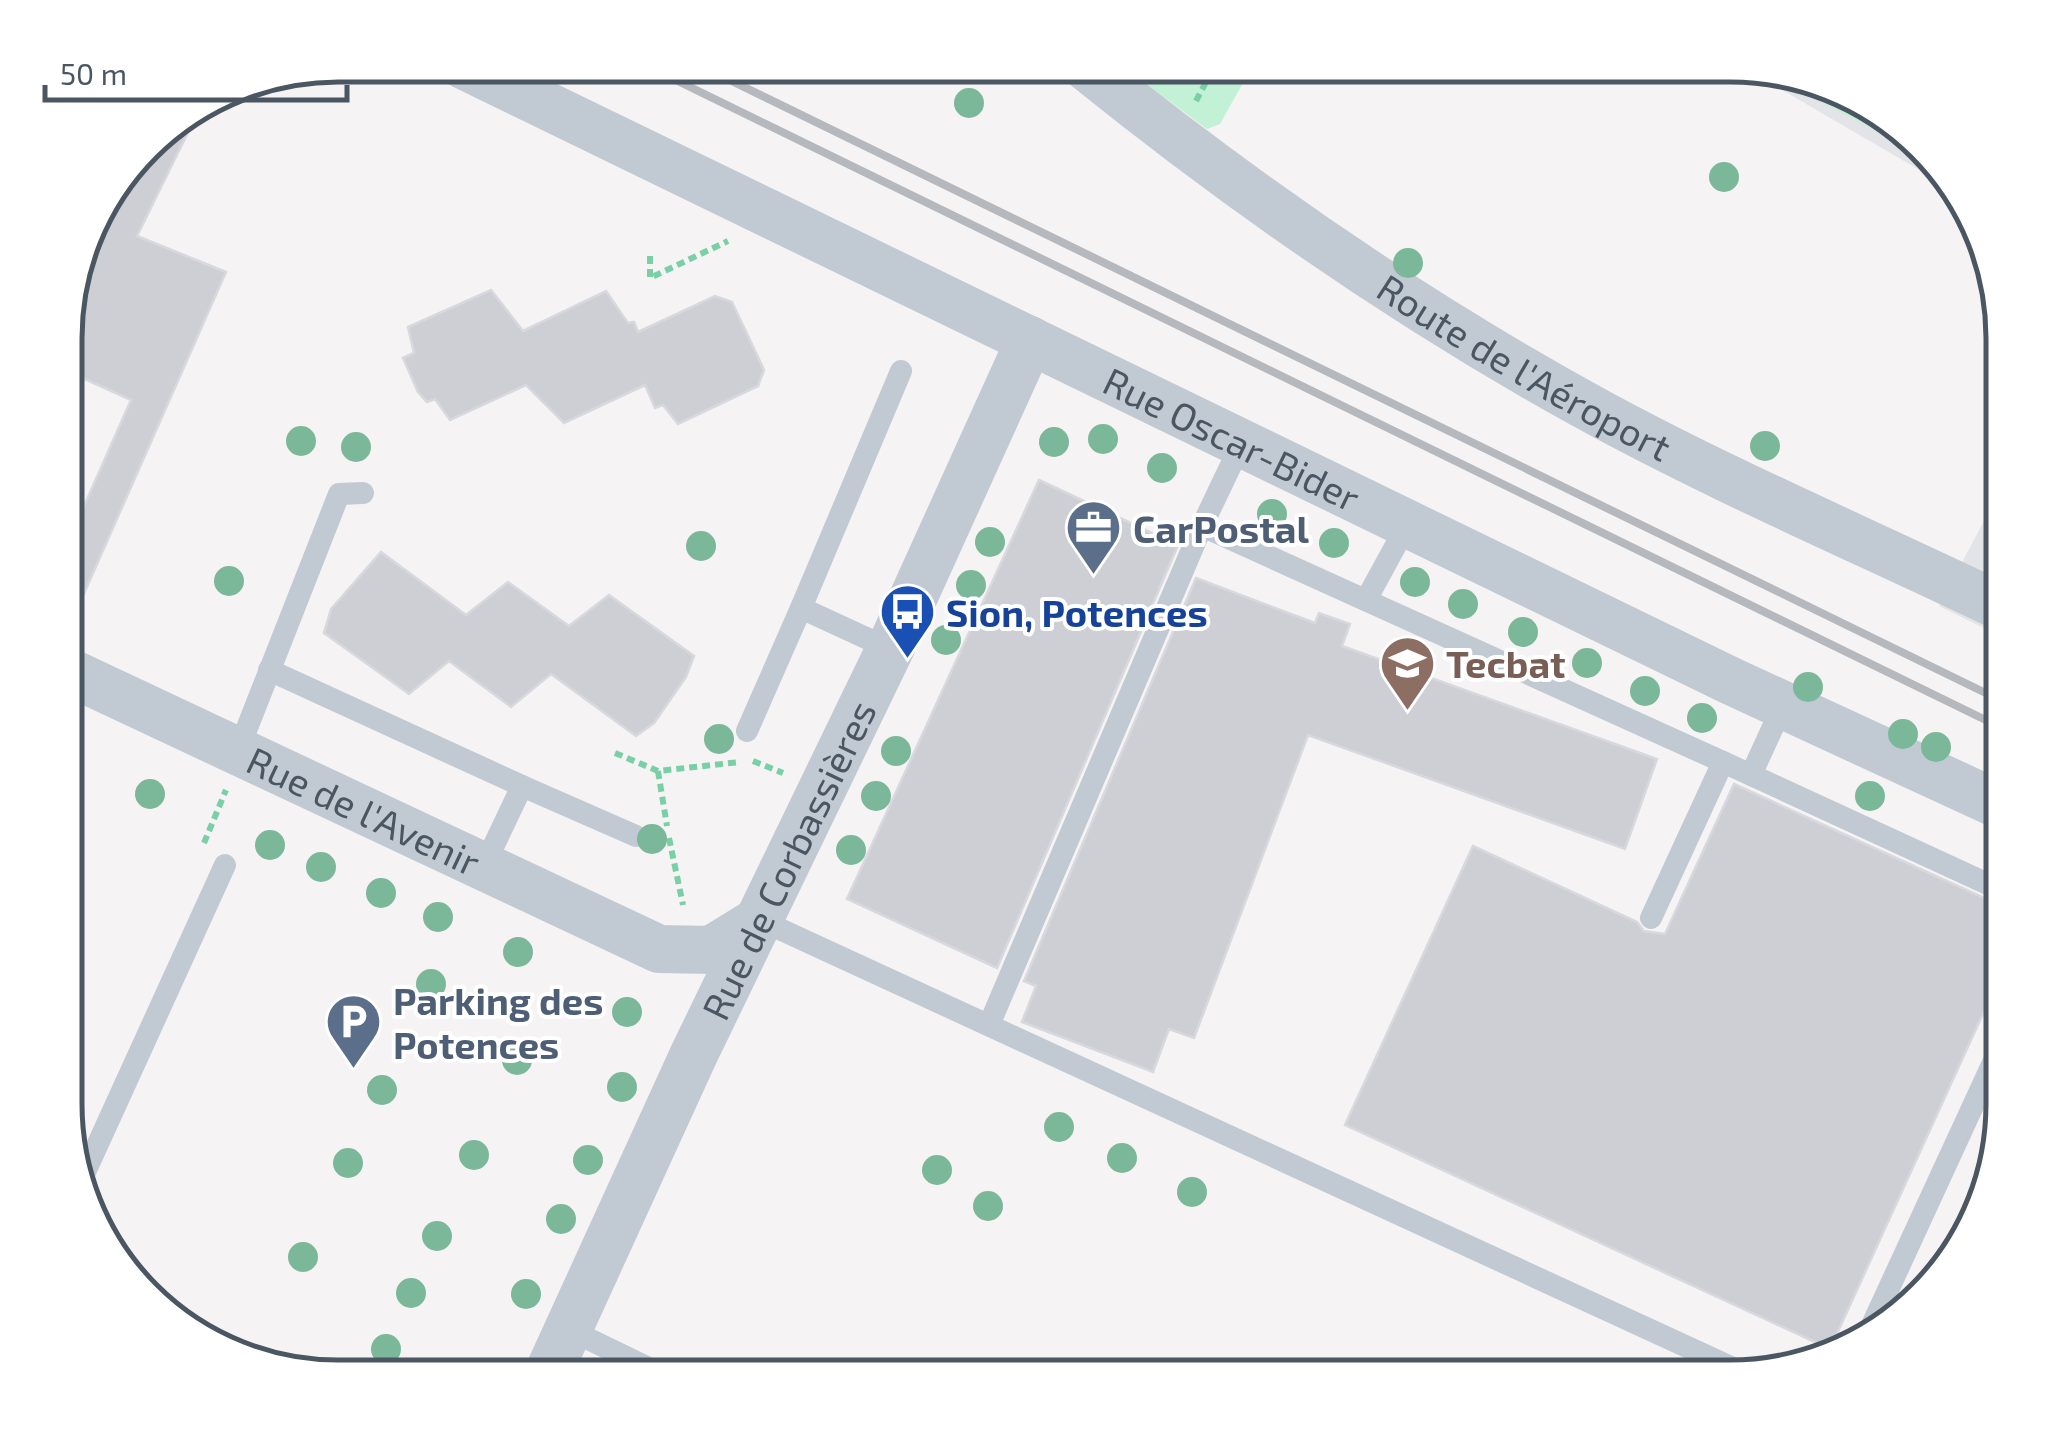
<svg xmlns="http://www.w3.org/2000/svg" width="2068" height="1443" font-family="'Exo 2',sans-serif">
<rect width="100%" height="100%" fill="#f5f3f3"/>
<!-- airport -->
<g fill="#e2e4e7">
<path d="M1741 66 1896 121 1952 189Z"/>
<path d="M2002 487V637L1939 606Z"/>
</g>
<!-- green -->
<g fill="#c3f1d5">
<path d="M1121 65H1253L1220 124 1207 129Z"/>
<path d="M1771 75 1896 121 1926 157Z"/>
</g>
<!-- building -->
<g fill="#cdcfd5" stroke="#d7d9de" stroke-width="2.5">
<path d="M200 108 137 236 226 272 67 632V508L81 513 131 400 67 371V302L101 202 158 132Z"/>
<path d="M491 290 523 331 606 291 628 323 634 322 638 332 715 296 732 302 764 370 758 386 678 424 663 405 655 408 645 385 564 423 526 385 450 420 435 399 427 402 418 392 403 358 414 353 408 327Z"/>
<path d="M1039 480 1178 545 997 968 847 899Z"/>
<path d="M381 552 466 615 508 582 569 626 609 595 694 656 686 677 654 723 636 736 551 674 511 707 449 661 409 694 324 633 331 609Z"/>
<path d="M1196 578 1315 623 1319 613 1350 624 1342 646 1657 759 1625 849 1308 735 1194 1038 1169 1029 1153 1072 1022 1022 1036 986 1024 981Z"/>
<path d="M1734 784 2002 906V972L1830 1349 1345 1125 1473 846 1637 922 1644 931 1665 934Z"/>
</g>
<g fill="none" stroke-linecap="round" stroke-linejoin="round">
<!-- path -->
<g stroke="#7ad0a6" stroke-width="6" stroke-dasharray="8 5" stroke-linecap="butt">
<path d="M1196 101 1215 65"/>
<path d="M650 256V278L728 241"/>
<path d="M615 753 658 771 740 762"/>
<path d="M753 761 783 773"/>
<path d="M658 771 667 826"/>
<path d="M669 838 683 905"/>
<path d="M204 843 226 790"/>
</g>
<!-- service -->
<g stroke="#c1cad2" stroke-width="22">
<path d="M1202 526 1723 762"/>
<path d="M1366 600 1408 523"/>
<path d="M801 608 901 371"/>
<path d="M269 670 522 786"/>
<path d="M747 731 801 608 890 649"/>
<path d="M238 751 339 494 363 493"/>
<path d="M1751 775 1783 705"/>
<path d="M2002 862 1990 885 2002 891"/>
<path d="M484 866 522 786 636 836"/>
<path d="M1651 918 1723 762 1990 885"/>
<path d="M760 920 1746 1374"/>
<path d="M989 1025 1202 526 1242 442"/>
<path d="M81 1181 225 865"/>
<path d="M570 1330 669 1378"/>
<path d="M1866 1338 2002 1043"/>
</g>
<!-- minor -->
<g stroke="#c1cad2" stroke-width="48">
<path id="s1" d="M463 65 1731 681 2002 806"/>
<path id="s2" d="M1084 65C1245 195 1417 314 1599 413 1730 484 1869 543 2002 607"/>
<path id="s3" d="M67 671 659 949 711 950 760 920"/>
<path id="s4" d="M546 1378 694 1054 890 649 1030 340"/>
</g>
<!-- rail -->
<g stroke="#b5b8bd" stroke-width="8">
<path d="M645 65 2002 728"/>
<path d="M699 65 2002 701"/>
</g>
</g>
<!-- trees -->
<g fill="#7bb799">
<circle cx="969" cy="103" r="15"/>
<circle cx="1724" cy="177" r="15"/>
<circle cx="1408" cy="263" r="15"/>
<circle cx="1103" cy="439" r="15"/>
<circle cx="301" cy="441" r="15"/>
<circle cx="1054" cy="442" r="15"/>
<circle cx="1765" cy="446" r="15"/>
<circle cx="356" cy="447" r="15"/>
<circle cx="1162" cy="468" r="15"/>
<circle cx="1272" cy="514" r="15"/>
<circle cx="990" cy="542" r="15"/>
<circle cx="1334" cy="543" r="15"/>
<circle cx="701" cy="546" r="15"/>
<circle cx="229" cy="581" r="15"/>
<circle cx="1415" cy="582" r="15"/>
<circle cx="971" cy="585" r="15"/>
<circle cx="1463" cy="604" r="15"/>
<circle cx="1523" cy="632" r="15"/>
<circle cx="946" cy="640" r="15"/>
<circle cx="1587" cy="663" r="15"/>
<circle cx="1808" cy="687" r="15"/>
<circle cx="1645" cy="691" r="15"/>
<circle cx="1702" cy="718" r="15"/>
<circle cx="1903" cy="734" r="15"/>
<circle cx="719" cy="739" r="15"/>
<circle cx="1936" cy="747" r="15"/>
<circle cx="896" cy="751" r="15"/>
<circle cx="150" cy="794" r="15"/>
<circle cx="876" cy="796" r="15"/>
<circle cx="1870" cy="796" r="15"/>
<circle cx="652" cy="839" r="15"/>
<circle cx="270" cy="845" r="15"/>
<circle cx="851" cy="850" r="15"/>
<circle cx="321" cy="867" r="15"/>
<circle cx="381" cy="893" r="15"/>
<circle cx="438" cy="917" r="15"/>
<circle cx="518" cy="952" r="15"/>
<circle cx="431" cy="984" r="15"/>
<circle cx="627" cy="1012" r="15"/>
<circle cx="517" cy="1060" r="15"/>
<circle cx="622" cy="1087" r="15"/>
<circle cx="382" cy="1090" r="15"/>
<circle cx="1059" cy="1127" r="15"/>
<circle cx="474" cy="1155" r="15"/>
<circle cx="1122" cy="1158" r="15"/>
<circle cx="588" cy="1160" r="15"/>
<circle cx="348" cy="1163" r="15"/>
<circle cx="937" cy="1170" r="15"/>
<circle cx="1192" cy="1192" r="15"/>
<circle cx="988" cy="1206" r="15"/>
<circle cx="561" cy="1219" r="15"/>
<circle cx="437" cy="1236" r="15"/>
<circle cx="303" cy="1257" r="15"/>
<circle cx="411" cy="1293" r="15"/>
<circle cx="526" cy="1294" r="15"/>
<circle cx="386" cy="1349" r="15"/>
</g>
<!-- icons -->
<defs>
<symbol id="office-pin" viewBox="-11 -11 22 30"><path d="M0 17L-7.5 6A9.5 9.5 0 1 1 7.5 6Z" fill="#5c6f8a" stroke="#fff"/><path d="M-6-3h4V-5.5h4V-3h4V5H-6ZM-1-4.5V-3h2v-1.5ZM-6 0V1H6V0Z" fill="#fff"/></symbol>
<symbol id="bus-pin" viewBox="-11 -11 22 30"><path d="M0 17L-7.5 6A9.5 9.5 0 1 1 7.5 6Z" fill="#1a4fb4" stroke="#fff"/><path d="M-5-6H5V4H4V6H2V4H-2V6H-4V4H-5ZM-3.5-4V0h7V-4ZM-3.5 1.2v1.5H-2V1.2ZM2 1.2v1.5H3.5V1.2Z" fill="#fff"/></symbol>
<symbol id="school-pin" viewBox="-11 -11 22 30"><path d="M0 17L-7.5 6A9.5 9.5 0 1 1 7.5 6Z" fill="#8d6e63" stroke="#fff"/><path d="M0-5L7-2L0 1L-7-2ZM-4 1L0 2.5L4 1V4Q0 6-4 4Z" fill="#fff"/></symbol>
<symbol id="parking-pin" viewBox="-11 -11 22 30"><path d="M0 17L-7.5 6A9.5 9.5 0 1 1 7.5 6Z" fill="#5c6f8a" stroke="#fff"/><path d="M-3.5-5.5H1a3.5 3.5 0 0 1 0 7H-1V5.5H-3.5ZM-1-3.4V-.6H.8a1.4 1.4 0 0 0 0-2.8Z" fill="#fff"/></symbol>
</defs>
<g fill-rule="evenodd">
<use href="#office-pin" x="1062" y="496" width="63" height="86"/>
<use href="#bus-pin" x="876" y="580" width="63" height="86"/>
<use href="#school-pin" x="1376" y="632" width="63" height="86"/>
<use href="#parking-pin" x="322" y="990" width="63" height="86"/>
</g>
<g text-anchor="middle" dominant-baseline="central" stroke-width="8" stroke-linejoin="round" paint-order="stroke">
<!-- street labels -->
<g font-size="38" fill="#4a5661" stroke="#fff">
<text stroke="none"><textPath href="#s2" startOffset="535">Route de l'Aéroport</textPath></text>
<text stroke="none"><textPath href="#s1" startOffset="855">Rue Oscar-Bider</textPath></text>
<text stroke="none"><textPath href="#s3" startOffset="328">Rue de l'Avenir</textPath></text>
<text stroke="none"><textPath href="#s4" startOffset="572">Rue de Corbassières</textPath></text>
</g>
<!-- service labels -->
<g font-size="38" font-weight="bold" fill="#4e5e75" stroke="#fff" text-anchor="start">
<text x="1133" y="528">CarPostal</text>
<text x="393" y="1000">Parking des<tspan x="393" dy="44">Potences</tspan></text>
</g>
<!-- transit labels -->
<g font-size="38" font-weight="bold" fill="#164399" stroke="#fff" text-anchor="start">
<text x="946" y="612">Sion, Potences</text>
</g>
<!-- education labels -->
<g font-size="38" font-weight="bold" fill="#785e54" stroke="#fff" text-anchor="start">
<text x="1446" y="663">Tecbat</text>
</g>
</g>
<!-- crop -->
<path d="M0 0H2068V1443H0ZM338 82H1730A256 256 0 0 1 1986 338V1104A256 256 0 0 1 1730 1360H338A256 256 0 0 1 82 1104V338A256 256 0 0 1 338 82Z" fill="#fff" fill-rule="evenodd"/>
<path fill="none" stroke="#4a5661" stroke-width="5" d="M338 82H1730A256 256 0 0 1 1986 338V1104A256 256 0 0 1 1730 1360H338A256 256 0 0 1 82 1104V338A256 256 0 0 1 338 82Z"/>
<!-- scale -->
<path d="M45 85v15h302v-15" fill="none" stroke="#4a5661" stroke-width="5"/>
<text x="60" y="85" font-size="30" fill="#4a5661" stroke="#ffffff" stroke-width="8" paint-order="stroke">50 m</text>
</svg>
